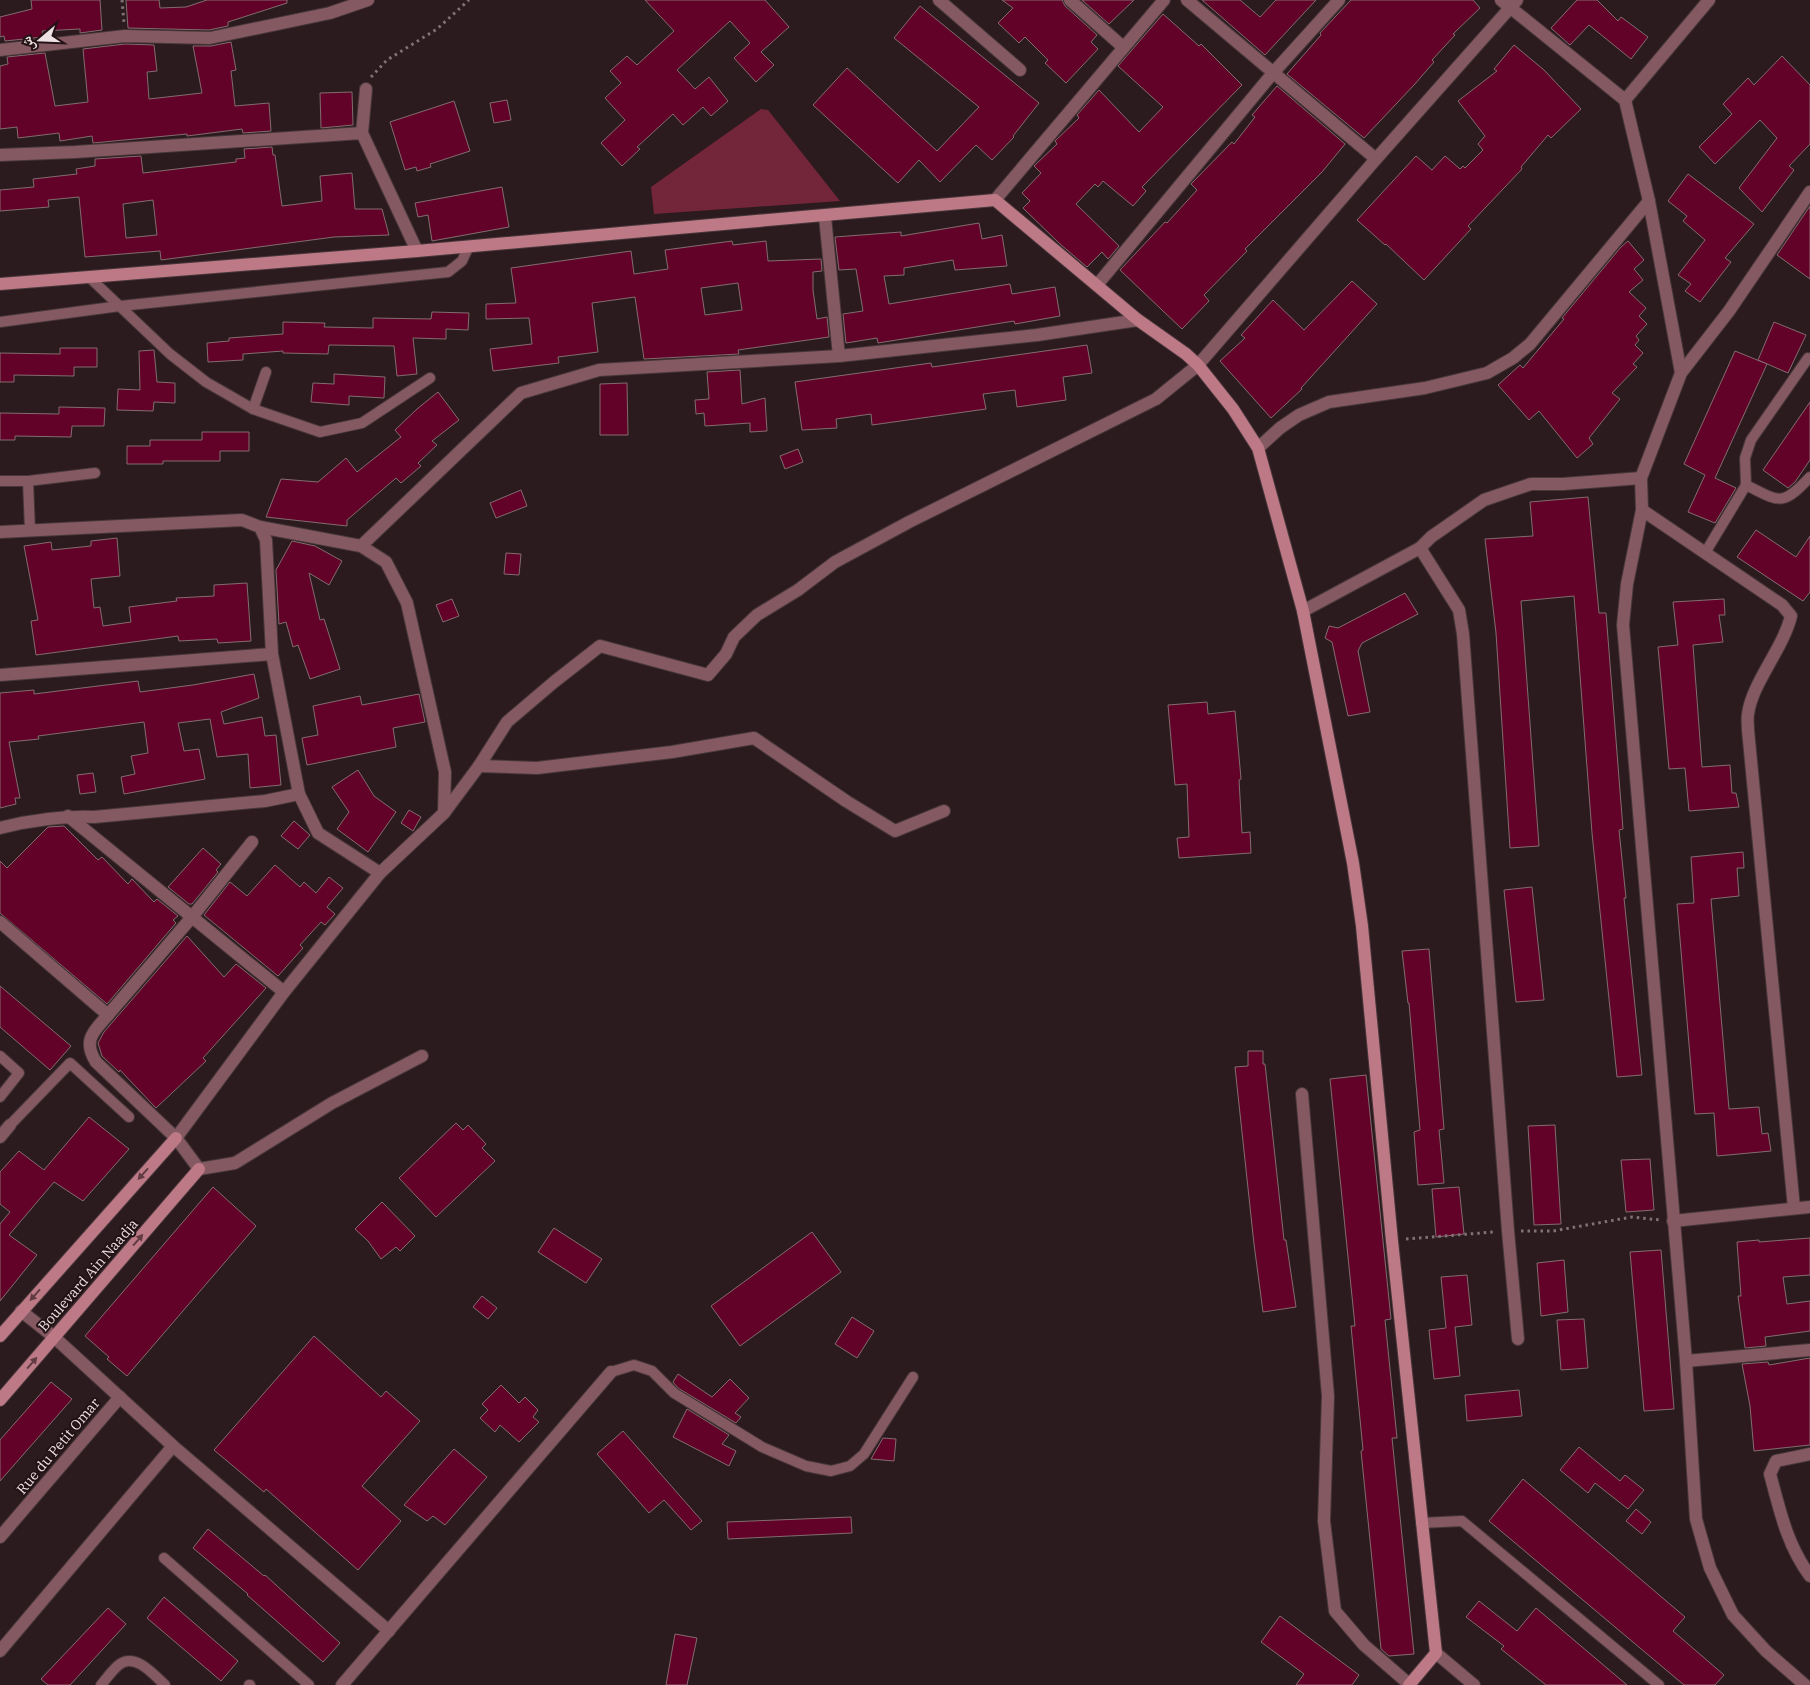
<svg xmlns="http://www.w3.org/2000/svg" width="1810" height="1685" font-family="'IBM Plex Serif','Noto Naskh Arabic',serif">
<rect width="100%" height="100%" fill="#2c1b1e"/>
<!-- green -->
<path fill="#73263a" d="M761 109 768 110 840 201 654 214 651 187Z"/>
<!-- building -->
<g fill="#630228" stroke="#826c6f" fill-rule="evenodd">
<path d="M31 0H100L102 30 80 33V29L42 31 43 37 5 41 4 36 0 37V17L32 9Z"/>
<path d="M126 0H159L160 8 186 7 207 0H287V3L228 22V26L209 30 128 28Z"/>
<path d="M645 0H765L789 27 761 52 774 65 756 82 734 58 750 43 730 21 677 70 695 89 709 77 728 101 711 116 703 107 683 125 673 114 637 147 640 149 622 166 601 143 625 120 605 98 621 83 610 71 627 56 637 65 674 31Z"/>
<path d="M1002 0H1062L1065 6 1097 35 1091 42 1098 49 1066 83 1045 63 1048 60 1025 37 1019 43 998 23 1013 8Z"/>
<path d="M1082 0H1134L1109 24Z"/>
<path d="M1202 0H1240L1260 17 1276 0H1316L1265 55Z"/>
<path d="M1351 0H1473L1480 8 1453 34 1455 35 1432 60 1434 62 1414 85 1364 138 1287 74 1321 35 1320 33Z"/>
<path d="M1577 0H1597L1618 21 1621 17 1648 37 1631 59 1589 25 1570 45 1551 28Z"/>
<path d="M920 6 1039 103 1013 136 1014 137 992 160 976 145 940 182 919 160 898 183 813 105 847 68 937 151 979 107 894 38Z"/>
<path d="M1163 14 1199 46 1201 44 1242 85 1142 187 1146 191 1133 206 1103 181 1098 187 1095 184 1076 204 1119 246 1108 259 1102 252 1087 267 1060 244 1023 208 1030 201 1022 193 1041 173 1034 166 1057 144 1055 141 1079 118 1077 115 1099 90 1139 132 1163 107 1118 66Z"/>
<path d="M231 42 236 70 231 71 235 106 269 103 271 131 243 133 242 129 187 136V134L93 143 92 136 60 141 59 133 18 138 17 127 0 129V66L8 64 7 57 45 53 55 106 88 102 83 49 125 44 154 45 157 71 147 72 149 99 202 93 193 46H211Z"/>
<path d="M1514 45 1544 70 1581 109 1551 138 1548 135 1521 167 1522 169 1468 226 1471 229 1424 280 1386 244 1385 245 1357 220 1416 156 1432 170 1445 156 1460 169 1463 166 1465 168 1483 150 1478 144 1485 136 1458 101 1497 71 1494 69Z"/>
<path d="M1782 56 1810 85V144L1789 166 1794 170 1762 212 1739 188 1777 138 1760 120 1715 164 1699 147 1732 114 1723 104 1748 78 1754 85Z"/>
<path d="M1277 86 1345 144 1322 172 1245 249 1247 251 1204 295 1209 301 1182 329 1120 270 1165 222 1167 223 1197 190 1191 184 1232 142 1234 144 1255 117 1252 115Z"/>
<path d="M352 92 353 125 321 128 320 93Z"/>
<path d="M507 100 511 120 494 123 490 103Z"/>
<path d="M454 101 470 151 430 164 431 167 417 171 416 167 405 170 390 122Z"/>
<path d="M272 147 273 155H275L282 206 322 201 320 176 352 173 355 209H382L389 235 334 237 161 260 160 251 85 257 79 197 48 200 49 207 0 211V190L34 187 33 179 77 174 76 169 95 166V159L141 156 143 173 236 162V159L245 158 244 149ZM153 200 157 235 126 238 123 204Z"/>
<path d="M1688 174 1754 224 1725 258 1731 262 1700 302 1685 291 1691 284 1678 275 1705 240 1683 221 1687 216 1668 201Z"/>
<path d="M502 187 509 227 432 241 428 215 418 217 415 203Z"/>
<path d="M1810 206V279L1777 255Z"/>
<path d="M979 223 982 239 1002 235 1007 266 955 270 953 260 904 268V275L884 276 889 304 1010 284 1012 294 1055 287 1060 316 1015 324 1014 321 878 343 877 338 846 343 843 314 863 311 856 269 839 270 835 237 901 232V236Z"/>
<path d="M732 241 733 245 766 241 768 261 821 259 822 271 813 272V290L817 319 827 317 829 337 738 350 739 354 644 359 635 297 592 303 598 352 558 357 559 363 493 371 490 349 532 344 529 318 486 319V304L516 303 511 268 631 251 634 274 668 269 665 250ZM738 283 742 310 705 315 701 288Z"/>
<path d="M1628 241 1644 260 1634 269 1643 280 1629 292 1646 308 1639 316 1647 324 1636 336 1639 340 1635 345 1643 353 1633 364 1637 367 1612 393 1620 399 1589 438 1593 444 1577 458 1539 411 1529 420 1498 385 1520 365 1523 368 1564 319 1562 318 1621 247Z"/>
<path d="M1352 281 1377 304 1301 388 1302 389 1271 418 1220 361 1245 338 1241 335 1273 300 1304 330Z"/>
<path d="M432 312 469 313 468 330 446 329V339L413 338 417 374 397 376 394 346 329 345 328 354 283 353V351L243 354V360L208 362 207 343 229 341V338L283 334V322L325 323 324 327 373 328V318L431 319Z"/>
<path d="M1774 322 1806 335 1788 373 1758 360Z"/>
<path d="M1087 345 1092 373 1063 377 1066 400 1017 407 1015 390 983 394 986 409 872 425 871 414 836 419 837 428 802 430 795 382 931 363 932 367Z"/>
<path d="M60 348H97V367H74V376L14 375V382H0V353L60 354Z"/>
<path d="M154 350 157 382 175 383V403L154 402 153 411 117 410 118 389 140 390 139 351Z"/>
<path d="M1735 351 1767 364 1715 478 1736 488 1715 523 1688 512 1705 475 1684 464Z"/>
<path d="M740 370 742 404 765 398 767 431 750 432V423L705 426 704 413 696 414 695 400 709 399 707 372Z"/>
<path d="M334 374 385 377 384 398 349 396V405L311 402 313 383 334 384Z"/>
<path d="M627 383 628 435H600V384Z"/>
<path d="M438 392 459 420 432 441 437 445 418 463 421 466 401 483 396 478 347 520V526L266 517 281 479 318 482 346 458 357 472 401 437 395 430 417 409Z"/>
<path d="M1810 402V460L1795 482 1788 488 1763 470Z"/>
<path d="M59 407 105 408 104 426H72L71 437 15 436V440H0V413L59 414Z"/>
<path d="M202 432H249V451H220V461H163V464H127V446H150V440H202Z"/>
<path d="M798 449 803 462 785 469 780 456Z"/>
<path d="M521 490 527 506 496 518 490 503Z"/>
<path d="M1588 497 1599 613H1606L1623 829 1619 830 1626 898H1624L1642 1075 1617 1077 1592 833 1574 596 1521 601 1539 846 1510 848 1496 633 1485 539 1533 536 1530 502Z"/>
<path d="M1756 530 1796 557 1810 536V592L1803 601 1737 557Z"/>
<path d="M117 538 120 576 91 579 94 608 100 607 103 626 131 622 129 607 177 601 176 598 214 596V585L247 583 251 641 218 643 217 639 179 641 178 636 36 655 31 621 38 620 24 546 51 542 52 550 91 546V541Z"/>
<path d="M292 541 315 546 342 561 329 585 309 573 320 620 324 619 340 669 310 679 298 645 293 647 286 622 279 624 276 570Z"/>
<path d="M506 553 521 554 519 575 504 574Z"/>
<path d="M1405 593 1418 614 1362 643 1358 651 1370 712 1348 716 1332 642 1325 638 1329 626 1338 628Z"/>
<path d="M452 599 459 616 443 622 436 605Z"/>
<path d="M1724 599 1725 615H1719L1723 642 1693 645 1702 767 1730 765 1732 793H1736L1739 807 1689 811 1685 768 1669 769 1658 647 1678 645 1673 602Z"/>
<path d="M254 674 259 698 221 712 224 724 262 717 265 736 276 735 281 785 250 788 248 754 217 757 210 719 178 723 184 751 199 749 205 779 124 794 121 777 135 774 131 756 148 753 144 722 38 736 39 739 9 742 20 798H15L16 804 0 808V693L34 690V694L138 681 140 692 193 685Z"/>
<path d="M419 694 425 722 393 728 396 747 307 765 302 738 318 735 313 706 360 696 362 705Z"/>
<path d="M1207 702 1208 714 1235 711 1241 779 1239 780 1242 833 1250 832 1251 853 1179 858 1177 838 1189 837 1187 784 1175 785 1168 705Z"/>
<path d="M358 770 374 796 396 812 368 852 337 829 349 812 332 787Z"/>
<path d="M93 773 96 792 80 794 77 775Z"/>
<path d="M409 810 421 817 413 831 401 823Z"/>
<path d="M294 821 310 835 298 849 281 836Z"/>
<path d="M64 826 98 860 102 857 128 884 132 879 154 902 157 899 178 916 173 920 176 923 107 1004 0 913V861L7 868 48 827Z"/>
<path d="M203 848 221 864 216 870 218 872 192 904H189L168 887Z"/>
<path d="M1743 852 1744 868H1737L1739 896 1711 899 1729 1109 1759 1107 1762 1134 1768 1133 1771 1151 1717 1156 1714 1113 1695 1114 1677 904 1694 903 1691 857Z"/>
<path d="M275 865 300 887 304 882 316 893 329 877 343 888 327 907 335 914 325 925 321 922 300 945 303 948 278 976 204 915 230 882 247 896Z"/>
<path d="M1532 887 1544 1000 1516 1002 1504 890Z"/>
<path d="M187 936 224 977 236 964 266 988 203 1058 206 1061 156 1108 120 1070 119 1072 102 1056 98 1043 104 1032Z"/>
<path d="M1429 949 1444 1129 1439 1130 1444 1183 1418 1185 1414 1132 1420 1130 1409 1003H1408L1402 951Z"/>
<path d="M0 986 71 1046 50 1070 0 1027Z"/>
<path d="M1248 1051H1263V1064H1265L1284 1240H1286L1296 1307 1263 1312 1254 1244 1235 1067 1248 1066Z"/>
<path d="M1366 1075 1391 1319 1385 1320 1397 1438H1392L1414 1654 1389 1656 1381 1649 1361 1451 1363 1450 1351 1326H1355L1330 1079Z"/>
<path d="M89 1117 129 1149 83 1201 54 1182 9 1235 37 1255 0 1301V1224L10 1212 0 1204V1172L19 1151 44 1170Z"/>
<path d="M456 1123 463 1130 468 1125 486 1144 482 1148 495 1161 436 1217 399 1178Z"/>
<path d="M1555 1125 1561 1224 1534 1225 1528 1126Z"/>
<path d="M1650 1159 1654 1210 1626 1212 1621 1160Z"/>
<path d="M213 1187 256 1226 127 1376 107 1359 109 1357 85 1336Z"/>
<path d="M1459 1187 1464 1234 1436 1237 1432 1189Z"/>
<path d="M382 1202 415 1236 400 1251 396 1247 381 1259 368 1241 355 1229Z"/>
<path d="M554 1228 602 1259 586 1283 538 1252Z"/>
<path d="M812 1232 841 1272 740 1346 711 1306Z"/>
<path d="M1810 1238V1275L1783 1277 1787 1304 1810 1301V1331L1765 1337 1766 1346 1745 1348 1738 1296H1741L1737 1242 1759 1240V1242Z"/>
<path d="M1661 1250 1674 1409 1644 1411 1630 1252Z"/>
<path d="M1564 1260 1568 1312 1541 1316 1537 1263Z"/>
<path d="M1467 1275 1472 1325 1455 1327 1460 1376 1434 1379 1429 1330 1446 1328 1441 1277Z"/>
<path d="M482 1296 497 1308 488 1319 473 1307Z"/>
<path d="M852 1317 874 1331 857 1358 835 1344Z"/>
<path d="M1584 1319 1588 1368 1561 1370 1557 1320Z"/>
<path d="M314 1336 381 1397 386 1391 420 1421 362 1486 401 1521 358 1570 266 1489 264 1492 214 1450Z"/>
<path d="M1810 1358V1445L1754 1451 1750 1406 1742 1364 1768 1362 1769 1365Z"/>
<path d="M678 1374 712 1397 730 1379 749 1398 735 1413 741 1417 736 1423 678 1388 673 1382Z"/>
<path d="M51 1382 72 1399 0 1481V1440Z"/>
<path d="M501 1385 519 1403 525 1397 538 1410 533 1417 539 1422 519 1442 500 1425 495 1432 480 1418 488 1410 482 1404Z"/>
<path d="M1519 1390 1522 1416 1467 1421 1465 1395Z"/>
<path d="M687 1409 729 1435 722 1444 736 1451 729 1466 673 1437Z"/>
<path d="M623 1431 702 1521 691 1530 664 1500 649 1513 597 1454Z"/>
<path d="M883 1438 896 1439 894 1461 871 1459Z"/>
<path d="M1579 1447 1620 1481 1625 1475 1644 1490 1628 1509 1595 1483 1588 1493 1560 1470Z"/>
<path d="M454 1449 487 1477 445 1525 433 1516 427 1521 404 1505Z"/>
<path d="M1523 1479 1685 1617 1673 1631 1724 1675 1715 1685H1684L1489 1521Z"/>
<path d="M1636 1509 1651 1522 1642 1534 1626 1521Z"/>
<path d="M851 1517 852 1533 728 1539 727 1522Z"/>
<path d="M208 1529 264 1576 265 1575 340 1643 323 1662 247 1595 248 1594 193 1548Z"/>
<path d="M164 1597 238 1661 221 1681 147 1618Z"/>
<path d="M1479 1601 1517 1631 1536 1608 1627 1685H1546L1501 1649 1504 1646 1466 1617Z"/>
<path d="M108 1608 126 1624 70 1685H48L41 1679Z"/>
<path d="M1280 1616 1359 1675 1352 1685H1296L1304 1674 1261 1642Z"/>
<path d="M675 1634 697 1638 687 1685H666Z"/>
</g>
<g fill="none" stroke-linecap="round" stroke-linejoin="round">
<defs>
<g id="lane">
<path d="M89 277 170 354 206 382 253 409 320 432 362 423 430 378"/>
<path d="M0 322 120 306 448 272 462 261 469 246"/>
<path d="M253 409 266 372"/>
<path d="M0 481H28L95 473"/>
<path d="M28 481 30 530"/>
<path d="M1746 485C1780 502 1782 507 1810 477"/>
<path d="M1705 553 1746 485 1745 458 1751 440 1808 358"/>
<path d="M0 1056 19 1073 0 1097"/>
<path d="M10 1125 70 1063 129 1117"/>
<path d="M611 1372 634 1365 652 1371 674 1393 762 1447 806 1466 831 1471 850 1466 864 1454 913 1377"/>
<path d="M1421 1523 1462 1521 1659 1685"/>
<path d="M164 1558 309 1685"/>
<path d="M101 1685C107 1678 113 1669 120 1664 136 1653 154 1675 165 1685"/>
<path d="M249 1685H250"/>
</g>
<g id="street">
<path d="M939 0 1020 70"/>
<path d="M1070 0 1123 47"/>
<path d="M1187 0 1376 159"/>
<path d="M1501 0 1625 100 1649 201 1681 373"/>
<path d="M0 50 125 36 210 38 330 13 368 0"/>
<path d="M1625 100 1709 0"/>
<path d="M362 133 366 89"/>
<path d="M0 155 75 152 362 133 417 251"/>
<path d="M995 200 1164 0"/>
<path d="M825 217 839 356 1037 335 1138 320"/>
<path d="M1097 285 1273 73 1339 0"/>
<path d="M1258 448 1280 428 1299 415 1329 402 1425 388 1487 373 1513 358 1530 344 1649 201"/>
<path d="M1642 510 1782 605 1791 616C1783 649 1752 683 1748 714 1747 719 1748 725 1748 730L1794 1208"/>
<path d="M0 532 242 520 260 527 266 540 272 654 299 794 318 833 380 873"/>
<path d="M361 546 521 393 599 370 839 356"/>
<path d="M1420 548 1431 537 1484 500 1531 484H1563L1641 478"/>
<path d="M1303 611 1420 548 1459 610 1463 634 1508 1231 1518 1339"/>
<path d="M0 675 272 654"/>
<path d="M479 766 537 768 672 752 754 738 846 801 895 831 944 811"/>
<path d="M444 813 479 766 507 722 554 682 600 646 708 675 726 654 734 637 757 615 798 590 835 562 909 522 1156 399 1198 365 1376 159 1517 0"/>
<path d="M68 816 192 917 252 842"/>
<path d="M0 828C31 820 61 816 94 817L265 801 299 794"/>
<path d="M0 922 108 1015C94 1031 82 1040 96 1062L176 1138 199 1169 235 1163 332 1103 422 1056"/>
<path d="M108 1015 192 917 284 992"/>
<path d="M1302 1094 1328 1396 1324 1521 1335 1611 1364 1645 1409 1684"/>
<path d="M0 1137 10 1125"/>
<path d="M176 1138 284 992 380 873 444 813 445 772 407 603 386 562 361 546 260 527"/>
<path d="M1673 1221 1810 1207"/>
<path d="M21 1311 54 1337 173 1446 389 1631"/>
<path d="M1686 1361 1810 1350"/>
<path d="M1810 1454 1776 1461 1770 1474C1780 1511 1787 1545 1810 1576"/>
<path d="M0 1537 120 1397"/>
<path d="M0 1651 173 1446"/>
<path d="M1436 1653 1474 1685"/>
<path d="M342 1685 611 1372"/>
<path d="M1805 1685 1766 1651 1733 1615 1710 1568 1696 1519 1686 1361 1623 625 1627 584 1642 510 1641 478 1681 373 1729 311 1810 192"/>
</g>
<g id="secondary">
<path d="M0 284 417 251 995 200 1138 320 1186 354 1198 365 1233 409 1258 448 1303 611 1353 863 1362 926 1392 1241 1436 1653 1409 1685"/>
<path d="M0 1336 176 1138"/>
<path d="M0 1400 199 1169"/>
</g>
</defs>
<!-- lane casing -->
<use href="#lane" stroke="#47373a" stroke-width="12"/>
<!-- street casing -->
<use href="#street" stroke="#47373a" stroke-width="14"/>
<!-- secondary casing -->
<use href="#secondary" stroke="#47373a" stroke-width="14"/>
<!-- path -->
<g stroke="#817275" stroke-width="3" stroke-dasharray="2.5 4" stroke-linecap="butt">
<path d="M122 0 124 23"/>
<path d="M371 77 387 60 437 29 469 0"/>
<path d="M1521 1231H1553L1632 1217 1660 1220"/>
<path d="M1406 1239 1494 1232"/>
</g>
<!-- lane -->
<use href="#lane" stroke="#845961" stroke-width="10"/>
<!-- street -->
<use href="#street" stroke="#845961" stroke-width="12"/>
<!-- secondary -->
<use href="#secondary" stroke="#bd7986" stroke-width="12"/>
</g>
<!-- one-way arrows -->
<defs><path id="oneway-solid" d="M-6-.8H1V-3.2L6.5 0L1 3.2V.8H-6Z" transform="scale(1.25)"/></defs>
<g fill="#603b42">
<use href="#oneway-solid" transform="translate(143 1174) rotate(132)"/>
<use href="#oneway-solid" transform="translate(138 1240) rotate(-49)"/>
<use href="#oneway-solid" transform="translate(35 1295) rotate(132)"/>
<use href="#oneway-solid" transform="translate(32 1363) rotate(-49)"/>
</g>
<g text-anchor="middle" dominant-baseline="central" stroke-width="4" stroke-linejoin="round" paint-order="stroke">
<!-- street labels -->
<g font-size="14" fill="#eee1e3" stroke="#221215">
<text transform="translate(88 1275) rotate(-49)">Boulevard Ain Naadja</text>
<text transform="translate(58 1446) rotate(-50)">Rue du Petit Omar</text>
</g>
</g>
<!-- north arrow -->
<g transform="translate(40 40) rotate(251)" stroke="#221215" stroke-width="4" paint-order="stroke">
<path d="M0-4L9 19L0 12L-9 19Z" fill="#eee1e3"/>
<text y="-8" font-size="14" font-weight="bold" text-anchor="middle" fill="#eee1e3">ش</text>
</g>
</svg>
